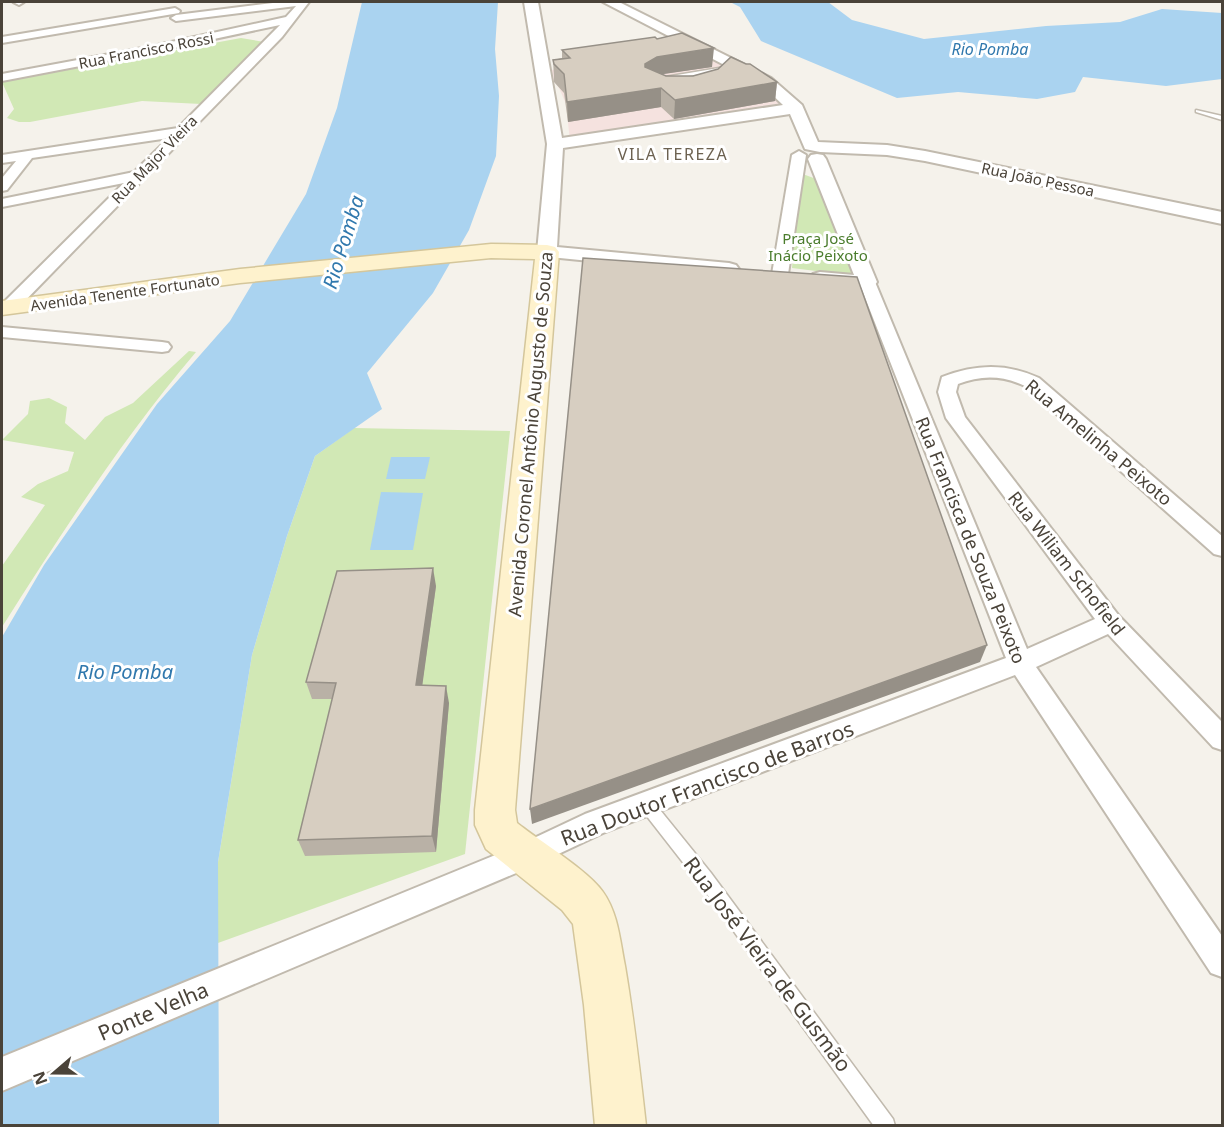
<svg xmlns="http://www.w3.org/2000/svg" width="1224" height="1127" font-family="'Noto Sans',sans-serif">
<rect width="100%" height="100%" fill="#f5f2eb"/>
<!-- medical -->
<path fill="#f5e2df" d="M688 47 760 83 783 104 570 141 566 104 559 88 551 78V70Z"/>
<!-- green -->
<g fill="#d1e8b5">
<path d="M241 38 264 42 201 104 142 101 30 122H19L7 118 14 109 2 82Z"/>
<path d="M800 173 819 180 856 276 792 268Z"/>
<path d="M189 351 196 352C123 438 62 532 2 627V566L45 505 21 497 38 484 68 471 74 452 2 440 28 414 30 401 49 398 67 407 65 423 85 440 105 417 133 403Z"/>
<path d="M354 428 510 431 465 854 218 943V862L252 655 287 536 315 456Z"/>
</g>
<!-- water -->
<g fill="#aad3f0">
<path d="M362 2H498L495 49 499 96 496 156 469 230 433 293 367 373 382 409 315 456 287 536 252 655 218 862 219 1125 2 1126V637L44 565 157 404 230 321 306 194 337 108Z"/>
<path d="M730 2H828L852 20 924 39 1046 26 1120 22 1162 9 1222 13V79L1166 86 1083 77 1075 92 1037 99 958 92 897 98 761 41 740 7Z"/>
<path d="M391 457H430L425 479H386Z"/>
<path d="M381 492 423 493 413 550H370Z"/>
</g>
<g fill="none" stroke-linecap="round" stroke-linejoin="round">
<defs>
<g id="service">
<path d="M725 67 728 69 727 70 662 80 659 78Z"/>
<path d="M1196 110 1222 116V120L1196 112Z"/>
<path d="M647 798 652 800 711 873 893 1119 895 1126H874L699 883 642 810 640 805 642 800Z"/>
</g>
<g id="minor">
<path d="M13 2H24L19 5Z"/>
<path d="M281 2H309L282 37 15 311H3V303L124 183 2 207V199L134 172 169 138 32 158 7 190 2 191V178L16 161 2 163V155L178 128 280 25 153 52 2 81V74L153 46 286 17 296 6 176 21 171 18 176 15Z"/>
<path d="M175 8 180 11 179 13 2 43V37Z"/>
<path d="M799 151 806 155 788 274 780 279 772 274 792 155Z"/>
<path d="M867 277 875 282 1027 649 1095 619 946 418 938 392 942 377C976 364 1006 363 1039 378L1222 536V556L1214 554 1025 386C1002 375 981 375 958 384L956 392 965 417 1119 616 1222 722V750L1213 747 1108 634 1036 667 1222 936V977L1211 973 1015 675 603 833 535 865 2 1091V1057L515 847 585 814 1006 658 859 282Z"/>
<path d="M2 327 162 342 168 343 171 347 168 351 162 352 2 337Z"/>
</g>
<g id="tertiary">
<path d="M524 2H538L562 138 783 105 761 84 603 2H619L771 78 802 105 818 142 887 145 925 151 1222 212V224L925 161 887 155 820 152 805 149 790 114 563 148 557 247 729 263 736 265 739 269 736 273 729 275 540 256 537 252 547 144Z"/>
<path d="M817 154 823 155 826 159 877 282 874 286 867 288 820 284 813 282 810 278 813 274 820 272 854 275 808 159 811 155Z"/>
</g>
<path id="secondary" d="M491 244 547 245 555 247 559 252 515 810 517 823C538 840 589 871 603 892 618 913 620 941 625 966 634 1019 640 1072 646 1126H595L584 1005 573 924 562 910 486 849 475 825V810L535 259 491 258 240 283 2 315V301L240 269Z"/>
</defs>
<!-- service casing -->
<use href="#service" stroke="#c1baae" stroke-width="3"/>
<!-- minor casing -->
<use href="#minor" stroke="#c1baae" stroke-width="4"/>
<!-- tertiary casing -->
<use href="#tertiary" stroke="#c1baae" stroke-width="4"/>
<!-- secondary casing -->
<use href="#secondary" stroke="#d4c69b" stroke-width="3"/>
<!-- service -->
<use href="#service" fill="#fff" fill-rule="evenodd"/>
<!-- minor -->
<use href="#minor" fill="#fff" fill-rule="evenodd"/>
<!-- tertiary -->
<use href="#tertiary" fill="#fff" fill-rule="evenodd"/>
<!-- secondary -->
<use href="#secondary" fill="#fef2cd" fill-rule="evenodd"/>
</g>
<!-- wall -->
<g fill="#b9b1a6">
<path d="M657 39 712 67 662 74 666 76 777 82 775 101 674 119 661 107 568 122 564 93 554 82V78L553 60 562 58V50Z"/>
<path d="M436 586 422 685 449 703 436 852 305 856 298 840 332 699H312L306 682Z"/>
</g>
<!-- shaded-wall -->
<g fill="#969087">
<path d="M714 48 712 67 657 75 645 82V64L657 57Z"/>
<path d="M777 82 775 101 674 119 675 100Z"/>
<path d="M661 88V107L568 122 567 102Z"/>
<path d="M433 568 436 586 420 702 416 685Z"/>
<path d="M987 645 980 662 532 824 530 809Z"/>
<path d="M446 686 449 703 436 852 432 836Z"/>
</g>
<!-- building -->
<g fill="#d7cec1" stroke="#969087" stroke-width="1.5">
<path d="M682 33 714 48 657 57 645 64V67L666 76H693L718 69 731 57 746 64H750L777 82 675 100 661 88 567 102 564 74 554 64 553 60 570 58 562 50 655 37 657 39Z"/>
<path d="M583 258 857 277 987 645 530 809Z"/>
<path d="M433 568 416 685 446 686 432 836 298 840 336 683 306 682 337 571Z"/>
</g>
<g text-anchor="middle" dominant-baseline="central" stroke-width="6" stroke-linejoin="round" paint-order="stroke">
<!-- far-street labels -->
<g font-size="15" fill="#4a4339" stroke="#fff">
<text transform="translate(146 50) rotate(-11)">Rua Francisco Rossi</text>
<text transform="translate(154 159) rotate(-46)">Rua Major Vieira</text>
<text transform="translate(1038 179) rotate(12)">Rua João Pessoa</text>
<text transform="translate(125 292) rotate(-8)">Avenida Tenente Fortunato</text>
</g>
<!-- far-park labels -->
<g font-size="15" fill="#4a7c2c" stroke="#fff">
<text x="818" y="238">Praça José<tspan x="818" dy="17">Inácio Peixoto</tspan></text>
</g>
<!-- far-water labels -->
<g font-size="16" font-style="italic" fill="#3078ad" stroke="#fff">
<text x="990" y="49">Rio Pomba</text>
</g>
<!-- far-neighbourhood labels -->
<g font-size="16" letter-spacing="1.5" fill="#6c6150" stroke="#fff">
<text x="673" y="154">VILA TEREZA</text>
</g>
<!-- street labels -->
<g font-size="18" fill="#4a4339" stroke="#fff">
<text transform="translate(530 434) rotate(-85)">Avenida Coronel Antônio Augusto de Souza</text>
<text transform="translate(1099 442) rotate(40)">Rua Amelinha Peixoto</text>
<text transform="translate(971 540) rotate(68)">Rua Francisca de Souza Peixoto</text>
<text transform="translate(1067 563) rotate(52)">Rua Wiliam Schofield</text>
</g>
<!-- water labels -->
<g font-size="20" font-style="italic" fill="#3078ad" stroke="#fff">
<text transform="translate(343 242) rotate(-73)">Rio Pomba</text>
<text x="125" y="671">Rio Pomba</text>
</g>
<!-- near-street labels -->
<g font-size="21" fill="#4a4339" stroke="#fff">
<text transform="translate(707 783) rotate(-21)">Rua Doutor Francisco de Barros</text>
<text transform="translate(768 964) rotate(53)">Rua José Vieira de Gusmão</text>
<text transform="translate(153 1011) rotate(-23)">Ponte Velha</text>
</g>
</g>
<!-- border -->
<rect width="1224" height="1127" fill="none" stroke="#4a4339" stroke-width="6"/>
<!-- north arrow -->
<g transform="translate(54 1073) rotate(250)" stroke="#ffffff" stroke-width="4.5" paint-order="stroke">
<path d="M0-4.5L10 22L0 15L-10 22Z" fill="#4a4339"/>
<text y="-9" font-size="16" font-weight="bold" text-anchor="middle" fill="#4a4339">N</text>
</g>
</svg>
